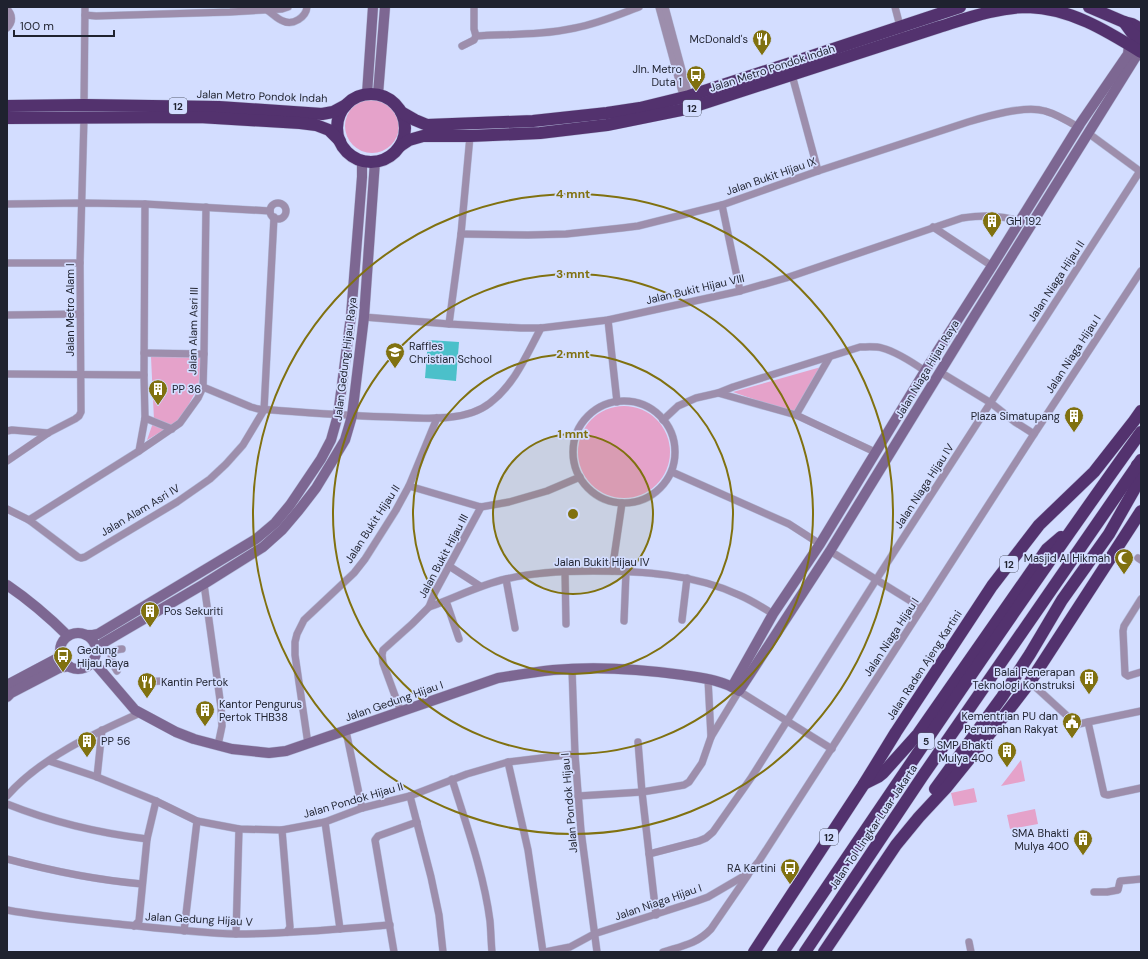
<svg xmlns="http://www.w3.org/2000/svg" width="1148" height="959" font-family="'DM Sans',sans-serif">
<rect width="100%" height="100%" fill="#d3ddff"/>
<!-- green -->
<g fill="#e5a2ca">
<circle cx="372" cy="126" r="27"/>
<path d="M151 357H202L198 387 188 406 176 423 147 440 154 420Z"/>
<path d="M821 367 793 413 733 392Z"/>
<circle cx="624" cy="452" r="46"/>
<path d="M1021 760 1025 781 1001 786Z"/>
<path d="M974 788 977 802 954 806 951 793Z"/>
<path d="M1035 809 1038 824 1010 829 1007 815Z"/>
</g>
<!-- water -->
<path fill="#4bc0ca" d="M428 340 459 342 456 381 425 378Z"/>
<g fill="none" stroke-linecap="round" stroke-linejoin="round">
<defs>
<g id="street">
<path d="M474 7V29L476 36C509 34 543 35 575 28 597 24 618 15 639 7"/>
<path d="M659 7 684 99"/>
<path d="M665 7 690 100"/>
<path d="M895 7 901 30"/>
<path d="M7 9C13 15 13 22 7 28"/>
<path d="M267 10C272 13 277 19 283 21 293 26 306 17 307 7"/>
<path d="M85 15 96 16 230 12 282 9 288 7"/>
<path d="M462 46 474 40 476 36"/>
<path d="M792 75 818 171"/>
<path d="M84 105 85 7"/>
<path d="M1088 133 1141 172"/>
<circle cx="278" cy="211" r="8"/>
<path d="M7 204 82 203 145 204 270 211"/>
<path d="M722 205 740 291"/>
<path d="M933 227 992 266"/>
<path d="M461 234 528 235 566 234 622 228 638 226 722 205 818 171 968 122C988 116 1025 105 1045 111 1056 114 1068 121 1078 127"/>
<path d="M7 263H80"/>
<path d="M7 315 80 314"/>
<path d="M364 317 449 324 521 328H541L608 320 740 291 786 278 962 218C983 215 999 215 1020 221"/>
<path d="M608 320 617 402"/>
<path d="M449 324 461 234 470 136"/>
<path d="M144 353 204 354"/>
<path d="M940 372 991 403 1015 422 1034 434"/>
<path d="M7 374 144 375"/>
<path d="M203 387 251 407 258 409C303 412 348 416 392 417 422 418 465 423 490 403 515 384 527 354 541 328"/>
<path d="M718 393 796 415 875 452"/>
<circle cx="624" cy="452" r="51"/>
<path d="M796 415 829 358"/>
<path d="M145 418 172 429"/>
<path d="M663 420 678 406 696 398 718 393 733 387 860 347C867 347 875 346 882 348 897 352 912 362 925 371"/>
<path d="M7 431 12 430 48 433"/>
<path d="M139 451 180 423 198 398 203 387 204 354 206 207"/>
<path d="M7 461 48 433 75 419 79 416 81 412 80 263 84 118"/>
<path d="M672 472 789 524 820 544"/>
<path d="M409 486 481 507 509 502 547 491 580 477"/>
<path d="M7 509 29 520 78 557 81 558 85 557 177 502 210 479 226 464 243 445 264 410 274 217"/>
<path d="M29 520 139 451 145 418 144 375 145 204"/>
<path d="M830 551 922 608"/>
<path d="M1138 558 1141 560"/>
<path d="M449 566 480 586"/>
<path d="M565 571 566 624"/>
<path d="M612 571 622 503"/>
<path d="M506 579 515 628"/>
<path d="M204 584 221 707 222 726 218 745"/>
<path d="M1141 599 1124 626 1123 631 1125 674 1128 676 1141 672"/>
<path d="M446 601 459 639"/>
<path d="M429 607C455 598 479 585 506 579 534 572 564 571 593 571 642 571 694 574 739 595 751 600 762 607 773 614"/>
<path d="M682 620 687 578"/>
<path d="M624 621 626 572"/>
<path d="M572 669 575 754 581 831 597 952"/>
<path d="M117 671C111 662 106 650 122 649"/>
<path d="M708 679 711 737"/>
<path d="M142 682 162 681"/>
<path d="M1030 682 1076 724H1079L1088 722 1141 711"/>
<path d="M401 712 383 663 382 655 383 650 412 624 429 607 435 592 481 507"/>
<path d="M1088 722 1104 794 1108 795 1141 788"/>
<path d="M346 731 362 808"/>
<path d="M638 742 642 792 656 915"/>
<path d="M308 744 295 655V642L297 634 304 620 354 573 365 559 396 510 409 486 437 418"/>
<path d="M49 761 97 777 156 801 197 821 239 829 282 830 325 822 362 808 410 796 467 774 491 767 508 762 575 754"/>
<path d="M508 762 528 850 543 952"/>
<path d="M97 777 102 730"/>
<path d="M452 779C466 824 484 874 490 921 491 932 491 942 492 952"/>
<path d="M7 796C40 758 95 733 140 713"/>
<path d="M410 796 431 877 439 915 443 952"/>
<path d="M578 796 642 792 667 788 684 785 689 782 702 763 711 737 739 691 832 749"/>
<path d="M7 804C52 822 98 833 147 839"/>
<path d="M325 822 340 929"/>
<path d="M282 830 290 927 287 932"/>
<path d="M649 854 699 841 706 838 713 832 751 778 876 580 1140 171"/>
<path d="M7 859C52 871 96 880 142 884"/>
<path d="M1094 892H1107L1118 890 1120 881 1141 879"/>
<path d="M7 910C44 917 81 920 118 924 157 928 197 933 236 934 287 934 339 929 390 925"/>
<path d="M134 926 139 921 147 839 156 801"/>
<path d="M184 931 197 821"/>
<path d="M236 934 239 829"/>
<path d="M969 942 971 952"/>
<path d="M394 952 375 840 378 836 417 822"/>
<path d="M545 952 570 947 594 934 697 901 708 897 749 873 759 861 1034 434 1141 271"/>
<path d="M663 952C682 946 697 944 711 929L748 875"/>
</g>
<g id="secondary">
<path d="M367 94 373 7"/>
<path d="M378 94 385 7"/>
<path d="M7 585C29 600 49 617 68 636"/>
<circle cx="78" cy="651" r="18"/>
<path d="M86 635H93L98 634 256 539 275 523 290 505 321 459 331 440 338 415 351 316 362 177V160"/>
<path d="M96 653 100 646 103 643 204 584 263 547 282 530 299 510 316 488 333 460 345 440 352 416 364 317 375 161"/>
<path d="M93 661 135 710 176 732 194 739 232 749 269 753 286 751 498 678C516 675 534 672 553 670 596 666 640 669 683 675 702 678 723 680 739 691L830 551 975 315 1135 58 1141 52"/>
<path d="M7 685 56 659 61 654"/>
<path d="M732 687 773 614 820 544 925 371 992 266 1080 124 1128 54 1129 45"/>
<path d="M7 697 11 693 59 668 69 666"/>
</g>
<g id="highway">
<path d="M1089 7 1124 22 1132 24 1141 29"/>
<path d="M1124 22 1132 33 1141 40"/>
<circle cx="371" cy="128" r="34"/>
<path d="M7 106 84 105 219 107 322 114 333 112 346 105"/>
<path d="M401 112 415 120 427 125 533 121 607 113 640 108 689 96 806 58 960 7"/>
<path d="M7 118 199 117 300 123 316 125 329 130 340 141"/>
<path d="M400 146 409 140 423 136H470L540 133 607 125 686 109 939 27C968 18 998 7 1028 7 1070 8 1107 31 1141 52"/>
<path d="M864 784 878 777 883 773 918 734 1047 549 1061 537"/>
<path d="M935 789 1002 697 1030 654 1062 600 1109 534 1134 490 1139 479 1141 473 1137 465"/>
<path d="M754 952 864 784 896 732 992 586 1039 525 1094 472 1134 421 1141 411"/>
<path d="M783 952C901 778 1018 603 1141 432"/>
<path d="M805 952 922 777 1141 460"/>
<path d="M824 952 896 845 919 817 946 788 1004 716 1030 682 1141 511"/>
</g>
</defs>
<!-- street casing -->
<use href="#street" stroke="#b3bbda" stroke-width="8"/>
<!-- secondary casing -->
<use href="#secondary" stroke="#b3bbda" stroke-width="11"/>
<!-- highway casing -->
<use href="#highway" stroke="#b3bbda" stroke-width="13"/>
<!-- street -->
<use href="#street" stroke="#9d8eac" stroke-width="7"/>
<!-- secondary -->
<use href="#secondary" stroke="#7d6792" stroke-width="10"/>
<!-- highway -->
<use href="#highway" stroke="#53326e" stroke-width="12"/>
</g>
<!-- distance rings -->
<circle cx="573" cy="514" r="80" fill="#807110" fill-opacity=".12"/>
<g fill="none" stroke="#807110" stroke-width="2">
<circle cx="573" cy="514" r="80"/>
<circle cx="573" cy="514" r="160"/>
<circle cx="573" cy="514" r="240"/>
<circle cx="573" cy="514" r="320"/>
</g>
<!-- icons -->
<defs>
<symbol id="restaurant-pin" viewBox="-11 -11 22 30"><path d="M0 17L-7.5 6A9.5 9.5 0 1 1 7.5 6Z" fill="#807110" stroke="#d3ddff"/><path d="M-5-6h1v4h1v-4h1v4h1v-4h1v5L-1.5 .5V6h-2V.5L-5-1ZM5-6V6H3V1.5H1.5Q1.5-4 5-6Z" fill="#fff"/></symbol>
<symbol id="bus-pin" viewBox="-11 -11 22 30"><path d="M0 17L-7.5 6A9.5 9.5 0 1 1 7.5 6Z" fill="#807110" stroke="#d3ddff"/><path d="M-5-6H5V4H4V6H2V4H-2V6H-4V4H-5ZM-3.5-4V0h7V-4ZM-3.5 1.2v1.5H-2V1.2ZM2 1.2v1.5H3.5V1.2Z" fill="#fff"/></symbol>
<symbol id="building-pin" viewBox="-11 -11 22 30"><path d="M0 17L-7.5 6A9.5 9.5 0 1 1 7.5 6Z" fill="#807110" stroke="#d3ddff"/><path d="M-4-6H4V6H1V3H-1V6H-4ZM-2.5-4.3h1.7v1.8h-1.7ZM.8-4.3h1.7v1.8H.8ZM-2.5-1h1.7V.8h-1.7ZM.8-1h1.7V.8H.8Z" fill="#fff"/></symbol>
<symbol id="school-pin" viewBox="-11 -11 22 30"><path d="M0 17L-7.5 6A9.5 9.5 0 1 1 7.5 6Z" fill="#807110" stroke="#d3ddff"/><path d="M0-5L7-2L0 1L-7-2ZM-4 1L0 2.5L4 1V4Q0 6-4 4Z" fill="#fff"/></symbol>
<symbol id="mosque-pin" viewBox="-11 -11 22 30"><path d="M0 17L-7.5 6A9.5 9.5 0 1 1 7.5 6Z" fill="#807110" stroke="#d3ddff"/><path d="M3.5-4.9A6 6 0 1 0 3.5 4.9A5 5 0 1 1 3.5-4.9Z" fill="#fff"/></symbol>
<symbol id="civic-pin" viewBox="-11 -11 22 30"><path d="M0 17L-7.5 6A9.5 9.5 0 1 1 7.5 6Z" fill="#807110" stroke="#d3ddff"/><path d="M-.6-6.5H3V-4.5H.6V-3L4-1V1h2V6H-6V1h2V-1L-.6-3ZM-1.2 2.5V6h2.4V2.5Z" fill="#fff"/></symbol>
</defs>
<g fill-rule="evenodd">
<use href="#restaurant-pin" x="751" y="28" width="22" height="30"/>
<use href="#bus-pin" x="685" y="64" width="22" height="30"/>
<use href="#building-pin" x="981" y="210" width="22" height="30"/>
<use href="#school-pin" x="384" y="341" width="22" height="30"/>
<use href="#building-pin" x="147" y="378" width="22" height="30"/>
<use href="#building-pin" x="1063" y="405" width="22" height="30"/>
<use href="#mosque-pin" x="1113" y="547" width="22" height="30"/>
<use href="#building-pin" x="139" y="600" width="22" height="30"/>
<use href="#bus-pin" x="52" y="645" width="22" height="30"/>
<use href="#building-pin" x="1078" y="667" width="22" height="30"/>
<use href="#restaurant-pin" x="136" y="671" width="22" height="30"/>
<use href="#building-pin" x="194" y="699" width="22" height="30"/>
<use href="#civic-pin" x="1061" y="711" width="22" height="30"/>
<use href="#building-pin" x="76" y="730" width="22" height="30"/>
<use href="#building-pin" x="996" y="740" width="22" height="30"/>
<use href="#building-pin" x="1072" y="828" width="22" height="30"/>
<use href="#bus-pin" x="779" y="857" width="22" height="30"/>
</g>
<g text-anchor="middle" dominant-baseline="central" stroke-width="3.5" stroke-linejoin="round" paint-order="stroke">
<!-- shield labels -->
<g fill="#d3ddff" stroke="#555a6d" stroke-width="1">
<rect x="169" y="98" width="18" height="16" rx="3"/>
<rect x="683" y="100" width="18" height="16" rx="3"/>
<rect x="1000" y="556" width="18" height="16" rx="3"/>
<rect x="918" y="733" width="16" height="16" rx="3"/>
<rect x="820" y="829" width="18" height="16" rx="3"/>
</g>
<g font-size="10" font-weight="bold" fill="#1f222f">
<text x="178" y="106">12</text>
<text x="692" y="108">12</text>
<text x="1009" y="564">12</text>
<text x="926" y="741">5</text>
<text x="829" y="837">12</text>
</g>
<!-- poi labels -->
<g font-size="11" fill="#1f222f" stroke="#d3ddff" text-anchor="end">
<text x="748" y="39">McDonald's</text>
<text x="682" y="69">Jln. Metro<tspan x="682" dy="13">Duta 1</tspan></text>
<text x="1006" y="221" text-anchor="start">GH 192</text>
<text x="409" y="346" text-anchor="start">Raffles<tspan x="409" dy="13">Christian School</tspan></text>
<text x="172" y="389" text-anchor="start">PP 36</text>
<text x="1060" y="416">Plaza Simatupang</text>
<text x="1110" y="558">Masjid Al Hikmah</text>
<text x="164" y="611" text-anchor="start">Pos Sekuriti</text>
<text x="77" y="650" text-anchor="start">Gedung<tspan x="77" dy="13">Hijau Raya</tspan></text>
<text x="1075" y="672">Balai Penerapan<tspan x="1075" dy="13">Teknologi Konstruksi</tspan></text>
<text x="161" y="682" text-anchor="start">Kantin Pertok</text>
<text x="219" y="704" text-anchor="start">Kantor Pengurus<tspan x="219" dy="13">Pertok THB38</tspan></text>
<text x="1058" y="716">Kementrian PU dan<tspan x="1058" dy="13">Perumahan Rakyat</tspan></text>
<text x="101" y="741" text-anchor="start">PP 56</text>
<text x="993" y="745">SMP Bhakti<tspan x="993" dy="13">Mulya 400</tspan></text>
<text x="1069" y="833">SMA Bhakti<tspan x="1069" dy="13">Mulya 400</tspan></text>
<text x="776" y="868">RA Kartini</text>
</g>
<!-- street labels -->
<g font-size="11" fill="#1f222f" stroke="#d3ddff">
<text transform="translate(772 68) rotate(-18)">Jalan Metro Pondok Indah</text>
<text transform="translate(262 96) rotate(2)">Jalan Metro Pondok Indah</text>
<text transform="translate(771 176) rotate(-19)">Jalan Bukit Hijau IX</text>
<text transform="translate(1056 281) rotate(-57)">Jalan Niaga Hijau II</text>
<text transform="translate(695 289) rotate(-13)">Jalan Bukit Hijau VIII</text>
<text transform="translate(70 310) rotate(-90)">Jalan Metro Alam I</text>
<text transform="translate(193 331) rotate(-89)">Jalan Alam Asri III</text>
<text transform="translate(1073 354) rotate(-57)">Jalan Niaga Hijau I</text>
<text transform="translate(345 359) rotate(-83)">Jalan Gedung Hijau Raya</text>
<text transform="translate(927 369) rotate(-59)">Jalan Niaga Hijau Raya</text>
<text transform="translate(924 486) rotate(-57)">Jalan Niaga Hijau IV</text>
<text transform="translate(140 510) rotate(-31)">Jalan Alam Asri IV</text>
<text transform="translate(372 524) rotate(-57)">Jalan Bukit Hijau II</text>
<text transform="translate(443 556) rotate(-62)">Jalan Bukit Hijau III</text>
<text x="602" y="562">Jalan Bukit Hijau IV</text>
<text transform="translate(891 637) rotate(-57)">Jalan Niaga Hijau I</text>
<text transform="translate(924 665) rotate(-57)">Jalan Raden Ajeng Kartini</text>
<text transform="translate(394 701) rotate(-19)">Jalan Gedung Hijau I</text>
<text transform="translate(353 800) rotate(-16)">Jalan Pondok Hijau II</text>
<text transform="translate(569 803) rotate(-95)">Jalan Pondok Hijau I</text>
<text transform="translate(873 827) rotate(-56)">Jalan Tol Lingkar Luar Jakarta</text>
<text transform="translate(658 902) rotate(-19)">Jalan Niaga Hijau I</text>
<text transform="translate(199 919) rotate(3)">Jalan Gedung Hijau V</text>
</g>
</g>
<circle cx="573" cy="514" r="6" fill="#807110" stroke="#d3ddff" stroke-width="2"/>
<g font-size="12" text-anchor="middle" font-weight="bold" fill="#807110" stroke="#d3ddff" stroke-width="3.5" stroke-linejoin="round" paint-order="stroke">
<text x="573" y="198">4 mnt</text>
<text x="573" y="278">3 mnt</text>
<text x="573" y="358">2 mnt</text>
<text x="573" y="438">1 mnt</text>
</g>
<!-- border -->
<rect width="1148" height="959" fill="none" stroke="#1f222f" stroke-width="16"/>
<!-- scale -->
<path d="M14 30v6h100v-6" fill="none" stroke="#1f222f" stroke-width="2"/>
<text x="20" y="30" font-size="12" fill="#1f222f" stroke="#d3ddff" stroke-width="3" paint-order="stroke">100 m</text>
</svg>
